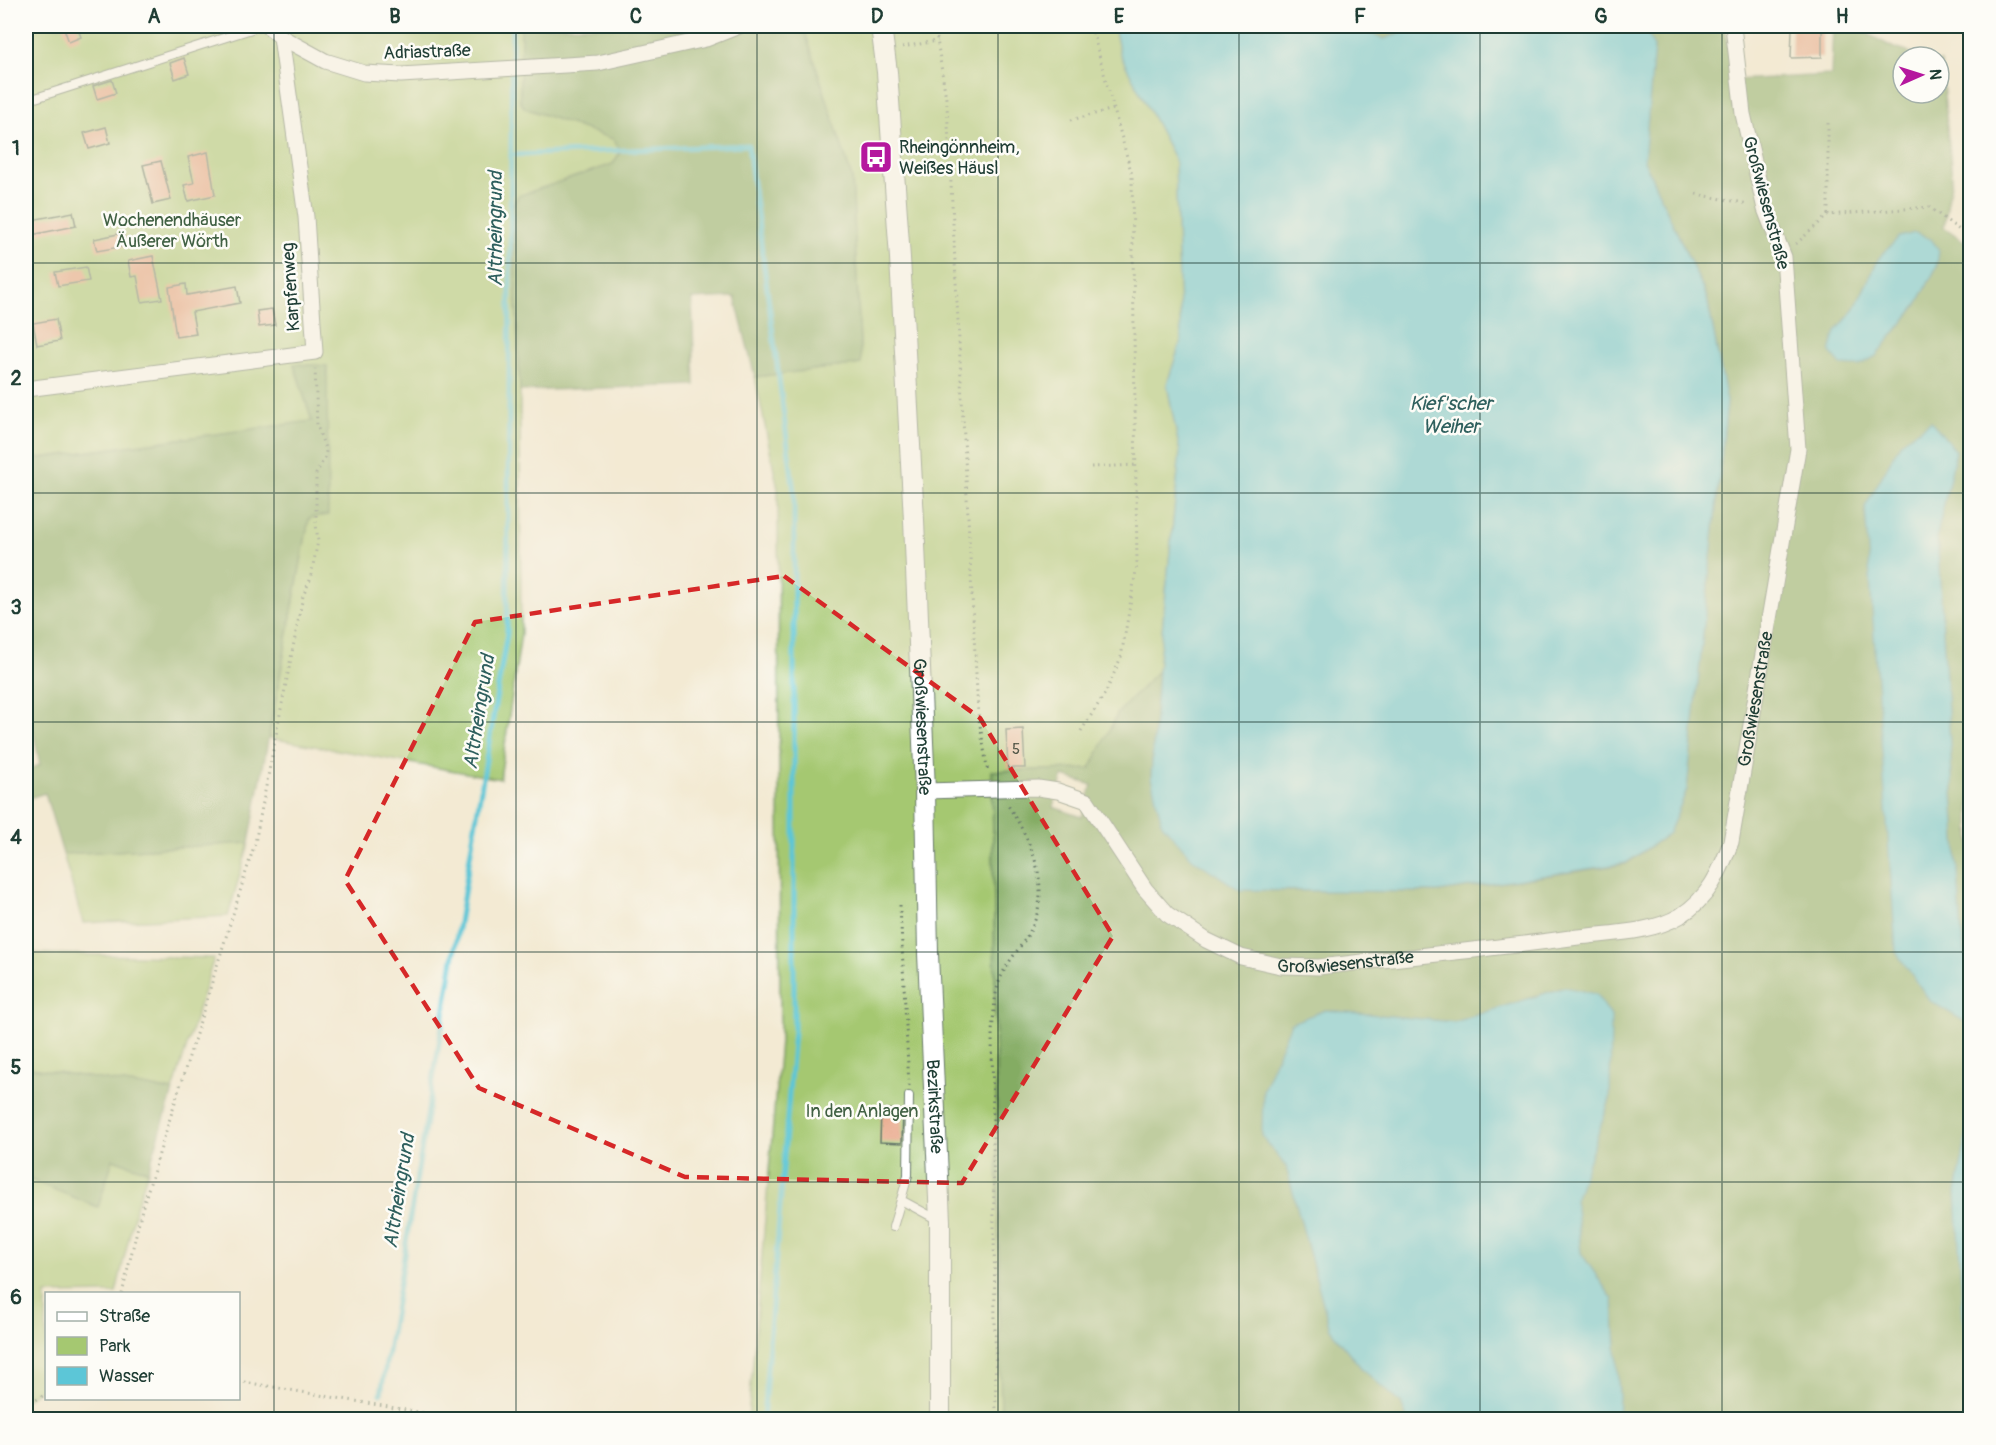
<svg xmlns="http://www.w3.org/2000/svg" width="1996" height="1445" font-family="Pangolin,sans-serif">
<rect width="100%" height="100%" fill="#fdfcf7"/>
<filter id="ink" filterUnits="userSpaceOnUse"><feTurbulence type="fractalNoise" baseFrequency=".0167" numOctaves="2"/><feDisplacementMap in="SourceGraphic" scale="12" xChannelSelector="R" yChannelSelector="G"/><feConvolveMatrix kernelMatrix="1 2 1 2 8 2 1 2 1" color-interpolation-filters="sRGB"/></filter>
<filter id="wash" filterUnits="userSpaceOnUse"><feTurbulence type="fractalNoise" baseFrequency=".008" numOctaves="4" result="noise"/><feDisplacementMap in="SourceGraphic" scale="24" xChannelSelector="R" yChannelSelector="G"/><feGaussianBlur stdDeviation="1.35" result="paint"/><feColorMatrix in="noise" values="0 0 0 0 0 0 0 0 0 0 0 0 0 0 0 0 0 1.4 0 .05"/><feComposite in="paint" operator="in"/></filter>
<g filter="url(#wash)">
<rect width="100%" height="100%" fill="#f3ead3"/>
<!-- green -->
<g fill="#a5c871" stroke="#628252" stroke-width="1.5">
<path d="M26 26H521L520 101 525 108 613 139 621 151 613 164 518 196 512 207 520 391 521 633 500 779 269 738 309 518 327 366 294 364 312 421 26 460Z"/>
<path d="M803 26H1114L1120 54 1175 160 1181 341 1167 384 1180 452 1158 671 1118 713 1090 769 992 771 1001 1419 748 1420 780 1041 778 489 755 377 861 364 852 178Z"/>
<path d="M249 843 228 916 83 923 63 854Z"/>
<path d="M26 953 214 958 173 1091 26 1067Z"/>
<path d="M113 1159 148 1171 136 1207 116 1293 46 1294V1387L26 1399V1178L98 1207Z"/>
</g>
<!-- forest -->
<g fill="#84ac63" stroke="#52744c" stroke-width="1.5" fill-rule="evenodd">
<path d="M521 26H803L852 178 861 364 755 377 735 297 692 299 695 385 520 391 512 207 518 196 613 164 621 151 613 139 525 108 520 101Z"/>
<path d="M1362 26H1420L1384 39 1364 31Z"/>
<path d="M1644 26H1724L1734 80 1831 75 1833 26H1863L1864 32 1894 48 1925 57H1903V93H1939V61L1941 62 1952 177 1944 227 1968 244 1970 260V973L1962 937 1937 535 1956 451 1865 507 1878 667 1966 1022 1970 992V1126L1968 1129 1965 1148 1963 1317 1970 1363V1419H1618L1619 1396 1613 1300 1581 1253 1575 1199 1610 1099 1565 987 1455 1022 1325 1010 1262 1136 1286 1166 1330 1329 1363 1370 1402 1403 1407 1419H1001L992 771 1090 769 1118 713 1158 671 1151 778 1240 890 1438 892 1626 864 1669 833 1687 789 1727 402 1707 297 1644 161 1654 47ZM1879 258 1937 266 1916 306 1876 356 1836 331 1854 310ZM1063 776 1092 785 1082 817 1053 807Z"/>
<path d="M294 364 327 366 328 515 309 518 249 843 63 854 45 793 26 799V770L40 765 26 692V460L312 421Z"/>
<path d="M26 1067 173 1091 148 1171 113 1159 98 1207 26 1178Z"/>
</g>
<!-- water -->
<g fill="#5cc6d7" stroke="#3e8286" stroke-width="1.5">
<path d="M1114 26H1362L1364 31 1384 39 1420 26H1644L1654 47 1644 161 1707 298 1727 402 1687 789 1669 833 1626 863 1438 892 1240 890 1192 858 1162 824 1151 778 1158 671 1180 452 1167 384 1181 341 1175 160 1120 54Z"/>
<path d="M1915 233 1931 239 1939 250 1937 266 1916 306 1876 356 1859 366 1841 365 1830 352 1836 331 1854 310 1879 258 1899 237Z"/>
<path d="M1931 421 1956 451 1937 535 1962 937 1970 973V992L1967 1023 1930 1001 1896 952 1865 507 1901 442Z"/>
<path d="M1565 987 1596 994 1611 1016 1610 1099 1575 1200 1581 1253 1613 1300 1619 1396 1618 1419H1407L1401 1403 1363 1370 1330 1329 1286 1166 1262 1136 1263 1090 1291 1023 1325 1010 1455 1022Z"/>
<path d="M1970 1126V1363L1963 1317 1956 1192 1968 1129Z"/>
</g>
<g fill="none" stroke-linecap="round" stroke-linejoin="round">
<!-- stream -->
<g stroke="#5cc6d7" stroke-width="5">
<path d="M511 155 748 145 794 492V1031L763 1420"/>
<path d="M381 1394 507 633 512 26"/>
<path d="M375 1420V1419"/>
</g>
</g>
<g id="blocks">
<!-- building -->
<g fill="#e69d7d">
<path d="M63 26H77L81 37 69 42Z"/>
<path d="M1796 26H1820V29H1822V57L1791 58 1792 29 1796 28Z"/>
<path d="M184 58 189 74 175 79 170 63Z"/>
<path d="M112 80 116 93 97 99 93 86Z"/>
<path d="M106 127 110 143 89 149 84 133Z"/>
<path d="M208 152 215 195 188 201 184 185 194 183 188 157Z"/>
<path d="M161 161 171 200 153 204 143 165Z"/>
<path d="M73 212 76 226 26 236V221Z"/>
<path d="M123 233 126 246 97 251 94 239Z"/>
<path d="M153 256 162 299 142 302 137 276 131 277 128 261Z"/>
<path d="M86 267 89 281 58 286 55 272Z"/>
<path d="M186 284 187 295 237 286 240 303 192 312 196 334 176 337 169 287Z"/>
<path d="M272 309 275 325 259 327 257 311Z"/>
<path d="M56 319 60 341 37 345 33 323Z"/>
<path d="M1023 729 1025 768H1008L1006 730Z"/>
<path d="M881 1109 903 1110 902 1143 880 1142Z"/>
</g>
</g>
</g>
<g filter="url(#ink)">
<use href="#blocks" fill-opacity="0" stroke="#697a6c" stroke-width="1.5"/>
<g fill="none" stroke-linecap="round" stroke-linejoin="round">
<defs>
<g id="service">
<path d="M26 101 261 26"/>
<path d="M909 1096 908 1175 901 1200 938 1220"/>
<path d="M893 1227 901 1200"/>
</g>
<g id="minor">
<path d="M268 26 281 37 325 61 364 73 401 75 598 63 706 39 739 26"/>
<path d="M26 389 315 352 306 217 281 37"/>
<path id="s1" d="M925 791 1038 788 1058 791 1087 801 1145 889 1167 914 1206 940 1241 957 1281 966 1319 967C1406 957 1492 949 1578 937 1612 933 1651 933 1680 916 1709 898 1720 872 1731 842L1798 449 1784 257 1765 209 1743 114 1733 26"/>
</g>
<g id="tertiary">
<path id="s2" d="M881 26 887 72 900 258 914 520 925 791 928 954 940 1221V1420"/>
</g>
</defs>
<!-- service casing -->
<use href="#service" stroke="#697a6c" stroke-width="10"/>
<!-- minor casing -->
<use href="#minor" stroke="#697a6c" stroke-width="17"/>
<!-- tertiary casing -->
<use href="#tertiary" stroke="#697a6c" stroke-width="22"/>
<!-- path -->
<g stroke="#697a6c" stroke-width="3" stroke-dasharray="1.5 4.5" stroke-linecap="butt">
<path d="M935 26 947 105 978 713 988 773"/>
<path d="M902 47 938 41"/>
<path d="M1071 120 1114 109"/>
<path d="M1828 123V215"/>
<path d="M1696 194 1749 204"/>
<path d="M1796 244 1828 215 1929 207 1970 238"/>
<path d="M1091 467 1137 465"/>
<path d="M1081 731 1106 692 1121 657 1137 565 1132 175 1091 26"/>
<path d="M900 905 909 1086"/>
<path d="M122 1294 142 1209 255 843 303 596 310 580 318 541 316 524V474L325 457 326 451 317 426 315 366"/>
<path d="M238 1381 465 1420"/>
<path d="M26 1406 46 1394"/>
<path d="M996 1420 992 1031C994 1016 994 999 998 985 1004 965 1019 950 1029 933 1054 889 1032 842 1007 804"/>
</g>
<!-- service -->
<use href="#service" stroke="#fff" stroke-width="8"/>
<!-- minor -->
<use href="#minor" stroke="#fff" stroke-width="15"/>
<!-- tertiary -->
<use href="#tertiary" stroke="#fff" stroke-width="20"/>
</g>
</g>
<!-- marked area -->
<path d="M0 0H1996V1445H0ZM784 576 980 718 1113 936 962 1183 685 1177 479 1088 345 880 475 622Z" fill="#f3ead3" fill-opacity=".55" fill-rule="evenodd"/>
<path fill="none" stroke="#d62828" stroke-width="4.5" stroke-dasharray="12 8" stroke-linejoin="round" d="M784 576 980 718 1113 936 962 1183 685 1177 479 1088 345 880 475 622Z"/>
<!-- grid -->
<path fill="none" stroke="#1f3d34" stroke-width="1.5" stroke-opacity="0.55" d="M274 26V1420M516 26V1420M757 26V1420M998 26V1420M1239 26V1420M1480 26V1420M1722 26V1420M26 263H1970M26 493H1970M26 722H1970M26 952H1970M26 1182H1970"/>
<!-- icons -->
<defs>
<symbol id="bus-square" viewBox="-11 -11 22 22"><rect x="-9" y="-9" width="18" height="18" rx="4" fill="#b5179e" stroke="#fdfcf7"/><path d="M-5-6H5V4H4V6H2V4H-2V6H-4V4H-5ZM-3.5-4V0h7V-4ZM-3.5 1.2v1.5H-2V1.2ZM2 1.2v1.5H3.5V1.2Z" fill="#fff"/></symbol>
</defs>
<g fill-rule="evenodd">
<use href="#bus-square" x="857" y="138" width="38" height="38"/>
</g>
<g text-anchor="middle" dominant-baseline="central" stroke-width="5" stroke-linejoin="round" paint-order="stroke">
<!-- number labels -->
<g font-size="15" fill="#515546">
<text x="1016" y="749">5</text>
</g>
<!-- street labels -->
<g font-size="18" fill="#1f3d34" stroke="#fdfcf7">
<text transform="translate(427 52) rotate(-2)">Adriastraße</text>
<text transform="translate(1766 203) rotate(75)">Großwiesenstraße</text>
<text transform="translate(291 287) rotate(-94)">Karpfenweg</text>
<text stroke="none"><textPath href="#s1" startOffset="1070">Großwiesenstraße</textPath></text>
<text stroke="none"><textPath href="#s2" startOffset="702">Großwiesenstraße</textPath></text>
<text stroke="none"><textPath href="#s1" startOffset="494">Großwiesenstraße</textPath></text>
<text stroke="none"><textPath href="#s2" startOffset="1082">Bezirkstraße</textPath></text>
</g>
<!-- poi labels -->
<g font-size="18" fill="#1f3d34" stroke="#fdfcf7" text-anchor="start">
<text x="899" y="147">Rheingönnheim,<tspan x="899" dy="21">Weißes Häusl</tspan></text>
</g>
<!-- park labels -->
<g font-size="18" fill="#406043" stroke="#fdfcf7">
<text x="172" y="220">Wochenendhäuser<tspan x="172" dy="21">Äußerer Wörth</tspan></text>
<text x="862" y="1111">In den Anlagen</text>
</g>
<!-- water labels -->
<g font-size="20" font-style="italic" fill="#2e5f5d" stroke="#fdfcf7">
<text transform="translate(495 229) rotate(-90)">Altrheingrund</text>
<text x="1451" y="403">Kief'scher<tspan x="1451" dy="23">Weiher</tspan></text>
<text transform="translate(479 712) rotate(-81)">Altrheingrund</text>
<text transform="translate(399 1191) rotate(-81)">Altrheingrund</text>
</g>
</g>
<!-- margin -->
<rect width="1996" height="1445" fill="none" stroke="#fdfcf7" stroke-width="66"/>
<!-- legend -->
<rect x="45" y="1292" width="195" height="108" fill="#fdfcf7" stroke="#a4b0a9" stroke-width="1.5"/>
<rect x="57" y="1312" width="30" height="9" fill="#ffffff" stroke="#a4b0a9" stroke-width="1.5"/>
<text x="99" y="1322" font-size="18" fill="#1f3d34">Straße</text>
<rect x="57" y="1337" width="30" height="18" fill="#a5c871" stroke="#a4b0a9" stroke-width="1.5"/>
<text x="99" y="1352" font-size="18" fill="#1f3d34">Park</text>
<rect x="57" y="1367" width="30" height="18" fill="#5cc6d7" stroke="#a4b0a9" stroke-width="1.5"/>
<text x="99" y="1382" font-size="18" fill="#1f3d34">Wasser</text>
<!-- north arrow -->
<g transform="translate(1921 75) rotate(87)"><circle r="28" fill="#fdfcf7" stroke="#a4b0a9" stroke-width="1.5"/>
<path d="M0-4.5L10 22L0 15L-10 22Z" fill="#b5179e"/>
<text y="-9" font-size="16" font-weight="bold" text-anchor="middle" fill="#1f3d34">N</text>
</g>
<rect x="33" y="33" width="1930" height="1379" fill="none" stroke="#1f3d34" stroke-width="2"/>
<g font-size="20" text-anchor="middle" font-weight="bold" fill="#1f3d34">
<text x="154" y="23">A</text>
<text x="395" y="23">B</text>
<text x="636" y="23">C</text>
<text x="877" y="23">D</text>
<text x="1119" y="23">E</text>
<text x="1360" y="23">F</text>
<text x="1601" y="23">G</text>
<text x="1842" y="23">H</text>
<text x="16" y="155">1</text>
<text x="16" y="385">2</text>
<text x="16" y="614">3</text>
<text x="16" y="844">4</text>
<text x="16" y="1074">5</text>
<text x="16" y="1304">6</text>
</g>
</svg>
